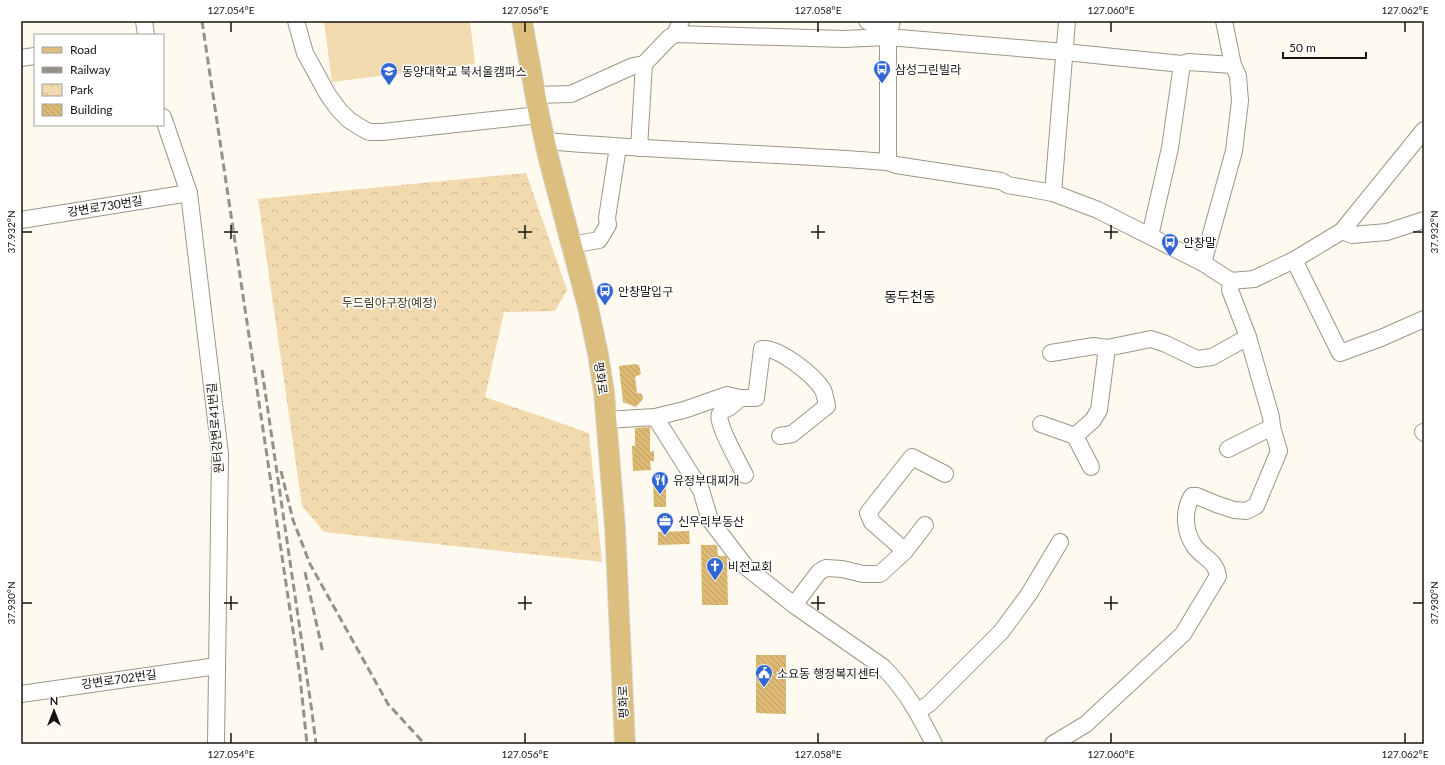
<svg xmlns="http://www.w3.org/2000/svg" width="1445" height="765" font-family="Lato,'Noto Sans KR',sans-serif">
<defs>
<pattern id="park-crowns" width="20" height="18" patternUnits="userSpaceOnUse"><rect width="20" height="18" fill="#f1daae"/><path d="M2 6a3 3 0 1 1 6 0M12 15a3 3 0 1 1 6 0" fill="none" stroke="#ceba94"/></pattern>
<pattern id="building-back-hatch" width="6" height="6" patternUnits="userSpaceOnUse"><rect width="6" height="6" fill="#ddb974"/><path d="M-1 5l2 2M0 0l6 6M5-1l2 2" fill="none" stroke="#bd9e63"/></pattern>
</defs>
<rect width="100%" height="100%" fill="#fffaf0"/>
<!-- green -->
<path fill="#f1daae" d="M324 21H470L475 64 332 82Z"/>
<!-- park -->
<path fill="url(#park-crowns)" d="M526 173 567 290 555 311 504 312 485 397 589 433 602 562 324 532 302 506 258 199Z"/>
<!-- building -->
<g fill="url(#building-back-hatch)">
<path d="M635 364 639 365 641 374 635 377 637 393 642 394 643 399 636 407 623 402 619 366Z"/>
<path d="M650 427V452L654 451V461H650L651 470 633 471 632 446H635V428Z"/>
<path d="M653 483H666V507H654Z"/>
<path d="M689 531 690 544 658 545V532Z"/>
<path d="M701 545H717L718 556H726L727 558 728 605H702Z"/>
<path d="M756 655H786V714L756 713Z"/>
</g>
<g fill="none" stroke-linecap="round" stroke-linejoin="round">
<defs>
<g id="minor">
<path d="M144 21 146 35"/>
<path d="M296 21 305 53 328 95 339 110 349 120 360 127 369 132H382L539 115"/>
<path d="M867 21 873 24 888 37"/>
<path d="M675 34 843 39 888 37 1065 52 1182 64 1188 62 1233 65"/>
<path d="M21 58 35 56"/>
<path d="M535 95 571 94 633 66 644 64 669 38 675 34 681 21"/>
<path d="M163 117 189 193 220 454 216 744"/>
<path d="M545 141C659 151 774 153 888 162L896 165 1001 181 1008 185 1053 193 1098 210 1203 263 1231 281 1254 279 1294 260 1342 231 1424 130"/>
<path d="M639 148 644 64"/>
<path d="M888 162V37L892 21"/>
<path d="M1053 193 1067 21"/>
<path d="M21 220 189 193"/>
<path d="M1342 231 1352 235 1387 232 1424 220"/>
<path d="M1150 236 1170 148 1182 64"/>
<path d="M571 245 599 240 608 225 607 218 618 147"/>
<path d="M1294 260 1340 353 1381 338 1424 319"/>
<path d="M1203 263 1234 151 1240 101 1238 76 1233 65 1224 21"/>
<path d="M1051 353 1094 346 1107 348 1151 339 1166 344 1197 359 1212 357 1248 337"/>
<path d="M740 398C737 401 734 404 730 407 727 409 722 410 720 414 715 421 740 465 745 475"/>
<path d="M655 417 701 490 710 520 746 567 794 605 883 667C906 690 920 716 934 744"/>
<path d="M606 420 655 417 684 410 727 395 740 398H756L762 349C779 347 815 376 823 390 825 395 826 401 827 406L792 434 780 436"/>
<path d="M1041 424 1075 436 1091 467"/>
<path d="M1423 432 1424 433"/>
<path d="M1075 436 1093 420 1099 410 1107 348"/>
<path d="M1228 449 1272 427"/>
<path d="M905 551 872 522 868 513 912 457 945 474"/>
<path d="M794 605 819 572 826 568 842 569 863 574H880L905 551 925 525"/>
<path d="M21 694 217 666"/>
<path d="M918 711 929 704 1001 632 1029 594 1060 542"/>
<path d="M1053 744 1086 724 1183 634 1218 576C1215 559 1204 559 1195 547 1184 532 1183 511 1192 496H1197L1216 504 1234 510 1246 511 1256 506 1279 451 1272 427 1271 417 1248 337 1230 290 1231 281"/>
</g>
<path id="major" d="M522 21 539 115 549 160 588 307 598 354 604 392 615 527 625 744"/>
</defs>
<!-- minor casing -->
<use href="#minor" stroke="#9e9686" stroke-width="18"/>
<!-- major casing -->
<use href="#major" stroke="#dad9d9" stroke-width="22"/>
<!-- minor -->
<use href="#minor" stroke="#fff" stroke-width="16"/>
<!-- major -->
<use href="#major" stroke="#dcbf7f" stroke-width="20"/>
<!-- rail -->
<g stroke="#959189" stroke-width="3" stroke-dasharray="8 4" stroke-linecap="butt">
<path d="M202 21 300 677 307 744"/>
<path d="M262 370 312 712 316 744"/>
<path d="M281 471 293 520 310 564 388 704 422 741 426 744"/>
<path d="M305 572 323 653"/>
</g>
</g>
<!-- ticks -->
<path fill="none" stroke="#18140f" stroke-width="1.5" d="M231 22V32M525 22V32M818 22V32M1111 22V32M1405 22V32M231 225V239M525 225V239M818 225V239M1111 225V239M22 232H32M224 232H238M518 232H532M811 232H825M1104 232H1118M1413 232H1423M231 596V610M525 596V610M818 596V610M1111 596V610M22 603H32M224 603H238M518 603H532M811 603H825M1104 603H1118M1413 603H1423M231 733V743M525 733V743M818 733V743M1111 733V743M1405 733V743"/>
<!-- icons -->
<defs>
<symbol id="bus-pin" viewBox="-11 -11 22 30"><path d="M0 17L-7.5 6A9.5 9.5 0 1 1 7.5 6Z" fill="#3266d5" stroke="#fff"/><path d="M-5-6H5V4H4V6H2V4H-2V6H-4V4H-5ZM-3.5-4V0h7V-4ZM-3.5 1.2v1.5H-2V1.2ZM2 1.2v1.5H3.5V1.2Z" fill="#fff"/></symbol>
<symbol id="university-pin" viewBox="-11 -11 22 30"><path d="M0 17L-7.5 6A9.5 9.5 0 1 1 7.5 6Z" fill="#3266d5" stroke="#fff"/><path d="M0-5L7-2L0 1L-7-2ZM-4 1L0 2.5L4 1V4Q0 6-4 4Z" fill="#fff"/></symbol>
<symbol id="restaurant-pin" viewBox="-11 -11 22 30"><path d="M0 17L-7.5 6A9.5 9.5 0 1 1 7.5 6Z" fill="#3266d5" stroke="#fff"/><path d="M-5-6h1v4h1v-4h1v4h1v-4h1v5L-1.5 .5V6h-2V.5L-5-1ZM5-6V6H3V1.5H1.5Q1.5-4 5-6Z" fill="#fff"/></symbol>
<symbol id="office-pin" viewBox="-11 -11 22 30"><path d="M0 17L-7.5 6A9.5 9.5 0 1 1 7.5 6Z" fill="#3266d5" stroke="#fff"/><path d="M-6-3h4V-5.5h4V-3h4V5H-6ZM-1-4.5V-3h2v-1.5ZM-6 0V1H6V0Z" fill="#fff"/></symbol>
<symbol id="church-pin" viewBox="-11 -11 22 30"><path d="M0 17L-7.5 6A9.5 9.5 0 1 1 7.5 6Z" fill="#3266d5" stroke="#fff"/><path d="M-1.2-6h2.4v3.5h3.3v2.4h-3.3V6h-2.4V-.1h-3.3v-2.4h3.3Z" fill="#fff"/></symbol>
<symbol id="civic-pin" viewBox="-11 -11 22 30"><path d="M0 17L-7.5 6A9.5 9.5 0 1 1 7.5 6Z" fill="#3266d5" stroke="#fff"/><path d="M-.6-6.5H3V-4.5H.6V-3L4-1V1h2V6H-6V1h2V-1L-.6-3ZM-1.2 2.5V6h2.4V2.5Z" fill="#fff"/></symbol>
</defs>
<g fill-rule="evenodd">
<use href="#bus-pin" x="872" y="59" width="20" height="27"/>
<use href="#university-pin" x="379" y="61" width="20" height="27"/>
<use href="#bus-pin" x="1160" y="232" width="20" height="27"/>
<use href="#bus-pin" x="595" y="281" width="20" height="27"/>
<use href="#restaurant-pin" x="650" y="470" width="20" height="27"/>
<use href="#office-pin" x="655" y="511" width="20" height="27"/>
<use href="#church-pin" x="705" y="556" width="20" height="27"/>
<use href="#civic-pin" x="754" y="663" width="20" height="27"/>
</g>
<g text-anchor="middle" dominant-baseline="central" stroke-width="3" stroke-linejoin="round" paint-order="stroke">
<!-- poi labels -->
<g font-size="12" fill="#18140f" stroke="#fff" text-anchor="start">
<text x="895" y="69">삼성그린빌라</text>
<text x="402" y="71">동양대학교 북서울캠퍼스</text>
<text x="1183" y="242">안창말</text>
<text x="618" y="291">안창말입구</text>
<text x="673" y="480">유정부대찌개</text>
<text x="678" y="521">신우리부동산</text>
<text x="728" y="566">비전교회</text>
<text x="777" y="673">소요동 행정복지센터</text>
</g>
<!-- street labels -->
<g font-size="12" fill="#18140f" stroke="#fff">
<text transform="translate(105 206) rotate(-9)">강변로730번길</text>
<text transform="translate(601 378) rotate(82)">평화로</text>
<text transform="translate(215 428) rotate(-95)">원터강변로41번길</text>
<text transform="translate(119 679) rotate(-8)">강변로702번길</text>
<text transform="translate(623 702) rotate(-92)">평화로</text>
</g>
<!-- park labels -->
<g font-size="12" fill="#443416" stroke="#fff">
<text x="389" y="302">두드림야구장(예정)</text>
</g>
<!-- quarter labels -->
<g font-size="14" fill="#18140f" stroke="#fff">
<text x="910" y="296">동두천동</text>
</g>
</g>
<!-- border -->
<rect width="1445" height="765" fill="none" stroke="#ffffff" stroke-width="44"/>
<!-- legend -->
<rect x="34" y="34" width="130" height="92" fill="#ffffff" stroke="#a3a19f"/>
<rect x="42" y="47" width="20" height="6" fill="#dcbf7f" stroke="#a3a19f"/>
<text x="70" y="54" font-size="12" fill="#18140f">Road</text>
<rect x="42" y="67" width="20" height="6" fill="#959189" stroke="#a3a19f"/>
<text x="70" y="74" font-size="12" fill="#18140f">Railway</text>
<rect x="42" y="84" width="20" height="12" fill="url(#park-crowns)" stroke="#a3a19f"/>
<text x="70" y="94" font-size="12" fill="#18140f">Park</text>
<rect x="42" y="104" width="20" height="12" fill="url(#building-back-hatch)" stroke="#a3a19f"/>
<text x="70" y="114" font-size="12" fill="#18140f">Building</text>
<!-- north arrow -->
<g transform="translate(54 711)" stroke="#ffffff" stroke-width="3" paint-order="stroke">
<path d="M0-3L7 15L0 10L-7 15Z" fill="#18140f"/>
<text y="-6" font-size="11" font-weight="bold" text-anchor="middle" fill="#18140f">N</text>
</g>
<!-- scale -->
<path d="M1283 52v6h83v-6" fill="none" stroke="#18140f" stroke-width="2"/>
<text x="1289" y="52" font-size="12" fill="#18140f" stroke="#ffffff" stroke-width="3" paint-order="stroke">50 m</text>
<rect x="22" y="22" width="1401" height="721" fill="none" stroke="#18140f" stroke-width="1.5"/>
<g font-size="10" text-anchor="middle" fill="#18140f">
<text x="231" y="14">127.054°E</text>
<text x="525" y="14">127.056°E</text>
<text x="818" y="14">127.058°E</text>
<text x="1111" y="14">127.060°E</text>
<text x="1405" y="14">127.062°E</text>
<text transform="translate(11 232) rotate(-90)" y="4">37.932°N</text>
<text transform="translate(1434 232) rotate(-90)" y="4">37.932°N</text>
<text transform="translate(11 603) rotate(-90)" y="4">37.930°N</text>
<text transform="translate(1434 603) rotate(-90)" y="4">37.930°N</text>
<text x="231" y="758">127.054°E</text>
<text x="525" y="758">127.056°E</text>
<text x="818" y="758">127.058°E</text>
<text x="1111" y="758">127.060°E</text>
<text x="1405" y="758">127.062°E</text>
</g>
</svg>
